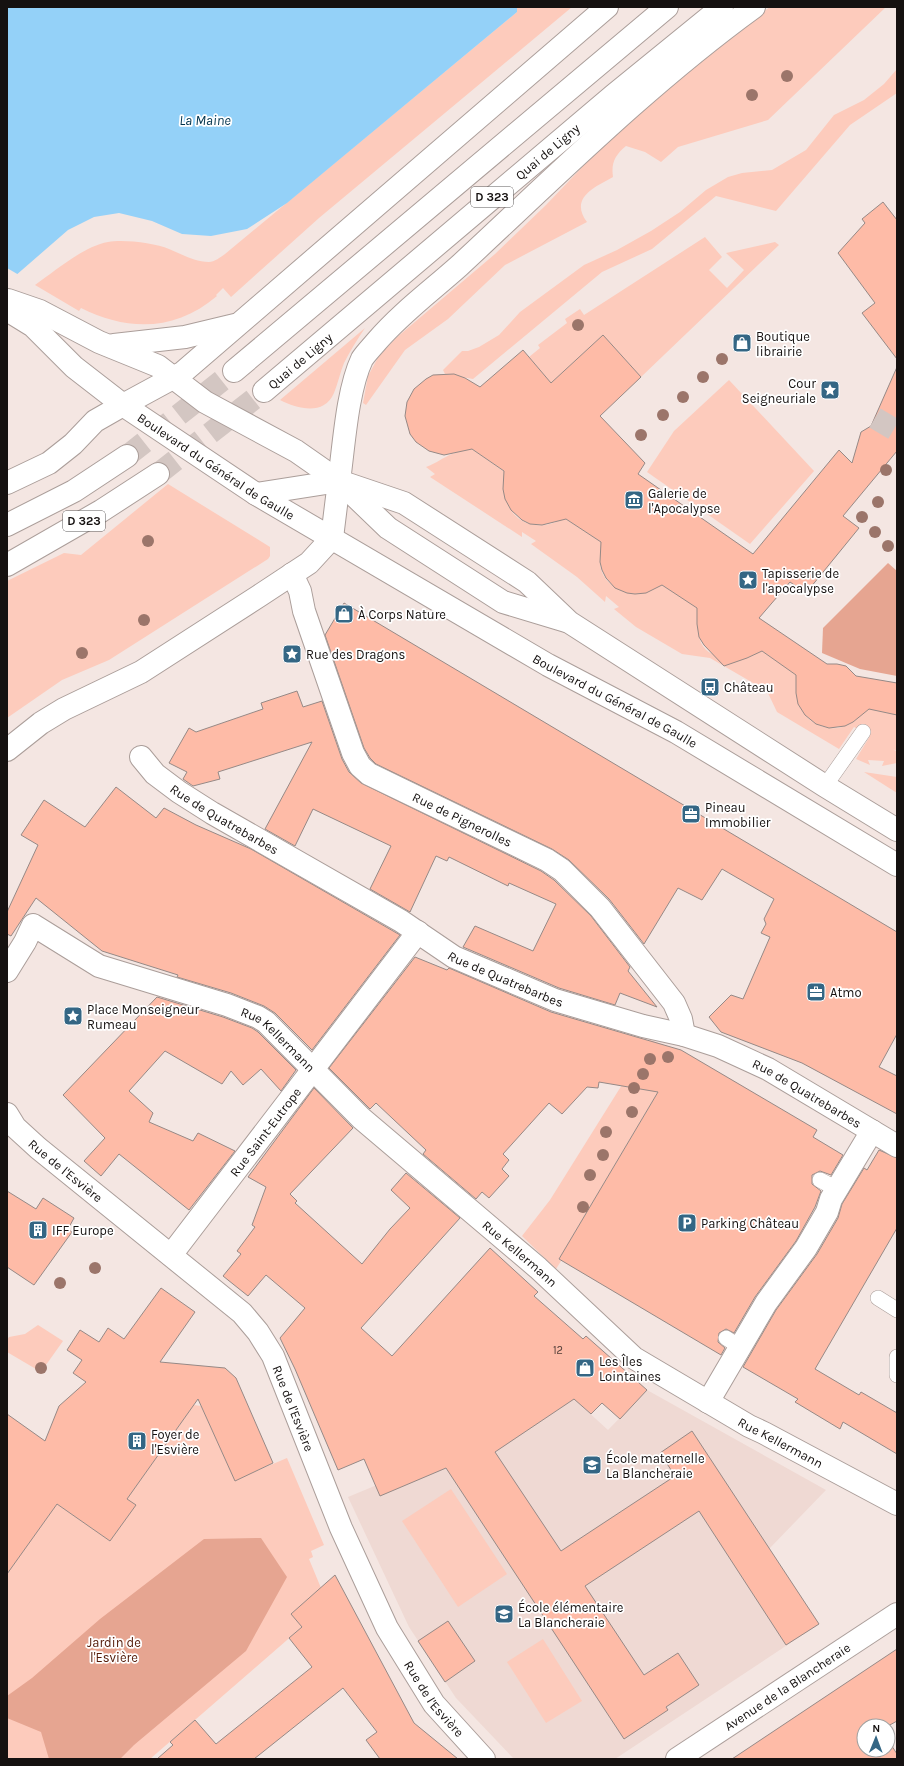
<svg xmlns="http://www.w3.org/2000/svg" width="904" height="1766" font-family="Karla,sans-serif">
<rect width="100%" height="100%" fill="#f4e6e2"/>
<!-- built -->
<path fill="#efd9d3" d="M551 1378 608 1430 647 1390 826 1490 769 1549 819 1624 615 1759H514L456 1698 409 1627 348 1497 425 1465Z"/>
<!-- green -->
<g fill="#fdcbbc">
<path d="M517 7H572L319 218 231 297 223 288 216 295 217 296C175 332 127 331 81 308L79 311 35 285C55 271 84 246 108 242 123 239 155 243 169 249 182 254 194 262 209 262 214 262 221 257 225 254L517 12Z"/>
<path d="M770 7H886L768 120 678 147 661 162 645 152 626 146C615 155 611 163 613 177 595 187 569 198 587 222L505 265 448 319 405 350 366 405 363 403 368 376 381 352 382 353 396 338 495 254 546 205 611 137 642 109 749 22Z"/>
<path d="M897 69V93L850 125 776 211 716 196 652 249 602 272 473 379 445 374 443 370 462 351H468L479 347 499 335 520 312 584 265 617 250 651 231 680 212 706 190 728 177 742 173 772 170 806 150 834 115 864 100 884 84Z"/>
<path d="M705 237 722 257 709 270 727 288 744 270 726 253 775 242 779 245 641 377 603 335 551 383 529 357 540 348 538 345 567 323 565 319 580 309 584 315Z"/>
<path d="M365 328C357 340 350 351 344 363 340 373 338 383 334 393 324 416 298 409 280 400Z"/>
<path d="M729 380 814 471 750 544 647 472 674 431Z"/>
<path d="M469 447 506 473C496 512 529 539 564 518L604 544C603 550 600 557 600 563 601 585 628 599 647 592 652 591 656 587 660 584L700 609C696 623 696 648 713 654 719 656 726 656 732 657 744 659 751 659 760 650L799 676C784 722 841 749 866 708L897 715V751L893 749 897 752V763L882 766 884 761 868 760 870 765 856 759 870 736 854 727 839 749 777 712 767 691 710 658 682 654 636 627 614 609 619 607 606 596 605 602 577 577 531 544 536 541 522 532V537L430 477 435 474 426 467C437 463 442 458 452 454 458 452 463 450 469 447Z"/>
<path d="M168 484 270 547V556L268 559 109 660 62 680 7 718V581L64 553 81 555Z"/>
<path d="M864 772 897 777V793Z"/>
<path d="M650 1040 682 1051 559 1259 561 1261 556 1269 522 1236 550 1200Z"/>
<path d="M38 1325 63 1341 41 1372 7 1352V1340L9 1337 25 1334Z"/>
<path d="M194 1405 201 1406 235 1480 287 1458 324 1545 311 1551 313 1557 309 1559 321 1588 292 1614 302 1627 150 1759H7V1574L57 1504 110 1541 135 1506 127 1499Z"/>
<path d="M451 1489 507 1574 458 1607 402 1521Z"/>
<path d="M543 1639 582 1701 546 1723 507 1662Z"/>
</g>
<!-- forest -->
<g fill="#e6a591">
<path d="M888 563 897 571V676L860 669 822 653 823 628Z"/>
<path d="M261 1538 287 1577 246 1651 134 1745 120 1759H49L41 1732 7 1718V1696L32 1678 100 1619 204 1539Z"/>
</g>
<!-- water -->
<path fill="#94d1f8" d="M7 7H517V12L287 203 247 229 211 236 182 234 152 221 119 213 94 217 68 230 7 283Z"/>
<!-- pier -->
<path fill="#f4e6e2" d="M7 268 19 275 7 285Z"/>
<!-- building -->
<g fill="#febba7" stroke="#968986">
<path d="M883 202 897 220V359L862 313 875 303 838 253 865 223 862 219Z"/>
<path d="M603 335 641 377 600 416 645 463 638 474 753 554 839 450 852 463 861 432 871 426 897 367V451L843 516 859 528 806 593 790 582 759 618 827 664H837L846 666 856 676 897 683V715L869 709 853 722 845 726 829 728 816 724 805 715 798 704 796 693V675L762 651 747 658 724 666 704 645 699 637 697 624V608L662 585 646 593 635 594 627 593 615 588 606 578 602 570 600 562 601 542 566 519 542 525 530 524 522 520 511 510 505 499 503 489 504 471 472 449 444 455 429 451 416 442 410 434 405 416 407 402 414 389 426 379 433 375 454 374 465 378 480 387 523 350 551 383Z"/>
<path d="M344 603 897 932V1034L879 1067 897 1076V1114L802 1063 721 1032 709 1017 731 995 743 999 770 937 761 933 766 924 764 919 774 899 722 869 702 900 678 888 644 944 609 899 569 860 552 849 376 764 370 758 364 748 325 635Z"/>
<path d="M297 691 303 707 322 701 342 759 349 772 361 783 541 871 554 880 591 916 630 967 628 971 657 1007 620 993 615 1005 559 988 463 947 475 926 533 951 556 904 509 883 508 886 449 857 447 861 436 856 410 912 370 889 391 846 313 809 295 846 265 829 312 742 218 772 220 779 193 786 183 779 187 772 169 763 189 728 196 732 263 709 261 703Z"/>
<path d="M116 787 156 818 164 808 196 825 251 849 400 935 312 1050 275 1013 264 1006 231 993 177 977 178 975 102 951 36 898 11 936 7 934V912L38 845 21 835 44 800 85 827Z"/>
<path d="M415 957 447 970 449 968 551 1012 681 1050 817 1130 813 1137 843 1155 831 1175 820 1171 812 1175V1184L821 1191 815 1207 796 1241 755 1297 734 1333 726 1329 719 1333 718 1342 725 1348 721 1355 559 1259 658 1092 599 1082 598 1088 587 1087 562 1114 549 1103 503 1154 509 1160 502 1169 509 1176 489 1198 482 1192 476 1199 423 1154 426 1150 376 1103 370 1109 329 1068Z"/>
<path d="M157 997 223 1017 252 1028 258 1032 296 1070 281 1091 261 1069 243 1085 231 1071 222 1084 165 1051 129 1091 153 1113 149 1122 193 1141 198 1133 235 1151 189 1210 119 1154 101 1176 84 1161 105 1138 63 1095Z"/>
<path d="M314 1088 353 1128 290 1194 297 1201 295 1203 362 1264 390 1229 410 1208 391 1190 406 1173 460 1218 361 1328 392 1356 490 1248 538 1292 534 1296 583 1339 586 1336 647 1390 620 1419 602 1403 591 1414 574 1399 495 1452 561 1551 675 1476 660 1453 692 1431 819 1624 786 1645 699 1511 585 1586 644 1675 678 1653 699 1685 666 1707 668 1710 624 1739 446 1468 380 1496 364 1459 338 1470 295 1369 280 1338 305 1308 266 1275 248 1296 223 1276 241 1254 237 1251 255 1227 252 1225 266 1187 248 1177Z"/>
<path d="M879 1150 897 1158V1228L815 1369 859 1395 861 1392 897 1413V1454L843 1422 840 1429 795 1402 798 1399 743 1367 776 1310 817 1254 838 1218 842 1204 864 1168 867 1170Z"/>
<path d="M7 1191 36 1209 43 1198 74 1218 68 1229 72 1232 34 1285 7 1267Z"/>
<path d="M161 1288 195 1312 160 1362 225 1368 236 1378 273 1463 235 1481 198 1399 127 1499 136 1505 110 1541 57 1504 7 1574V1414L45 1441 59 1406 86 1382 73 1373 82 1360 67 1350 80 1330 99 1342 108 1328 124 1339Z"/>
<path d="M335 1575 414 1723 458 1759H380L366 1740 377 1732 343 1688 254 1759H157L173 1745 170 1742 195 1720 216 1744 312 1667 289 1638 302 1627 291 1614Z"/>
<path d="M448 1621 475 1661 445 1682 418 1641Z"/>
<path d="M897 1649V1721L888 1726H864V1750H888V1740L897 1754V1759H732Z"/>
</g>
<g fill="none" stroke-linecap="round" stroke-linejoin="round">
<!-- street-tunnel -->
<path stroke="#d3c6c2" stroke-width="22" stroke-dasharray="22 11" stroke-linecap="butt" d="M875 418 897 431"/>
<!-- highway-tunnel -->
<g stroke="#d3c6c2" stroke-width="22" stroke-dasharray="22 11" stroke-linecap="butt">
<path d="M127 456 234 371"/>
<path d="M158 474 264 391"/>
</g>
<defs>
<g id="lane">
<path d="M825 786 863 732"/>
<path d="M820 1180 837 1189"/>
<path d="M878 1298 897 1310"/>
<path d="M726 1338 740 1347"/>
<path d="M897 1357V1375"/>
</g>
<g id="street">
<path id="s1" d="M292 574 300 591 304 611 353 753 360 766 369 774 547 860 562 870 600 908 674 1003 681 1019 684 1035"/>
<path id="s2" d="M141 757 155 774 179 792 212 813 401 921 454 957 555 1000 643 1026 684 1035 718 1046 768 1069 897 1146"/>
<path id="s3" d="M7 971 25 942 33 925 99 966 227 1005 258 1017 266 1022 361 1118 538 1268 634 1358 749 1426 764 1433 897 1504"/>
<path id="s4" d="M7 1114 15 1127 38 1148 242 1313 258 1332 273 1356 341 1528 387 1628 434 1704 484 1759"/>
<path id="s5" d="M171 1255 418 932"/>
<path d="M708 1402 766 1303 806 1248 827 1212 831 1199 872 1131"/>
<path id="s6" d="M677 1759 897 1614"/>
</g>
<g id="secondary">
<path d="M8 300 40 311 99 342 158 366 205 402 296 451 339 481 388 528 503 602 566 621"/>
<path id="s7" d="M7 310 33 326 74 367 123 405 256 494 548 665 676 732 897 865"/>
<path d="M114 345 185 337 235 325"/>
<path d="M123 405 182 373 607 7"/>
<path d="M256 494 339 481 404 503 527 582 569 622 825 786 897 830"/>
<path d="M332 538 339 481"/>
</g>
<g id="highway">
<path d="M234 371 667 7"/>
<path id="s8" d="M264 391 614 95 722 7"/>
<path d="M339 481C344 445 347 391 362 359 366 353 372 347 377 341 401 313 431 291 459 266 555 177 648 84 754 7"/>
<path d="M7 483 49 463 73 444 95 421 123 405"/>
<path d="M7 525 74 491 127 456"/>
<path d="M7 565 101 511 158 474"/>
<path d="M7 750 41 723 64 709 141 672 259 596 309 563 332 538"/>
</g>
</defs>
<!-- lane casing -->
<use href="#lane" stroke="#ab9e9a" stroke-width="16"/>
<!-- street casing -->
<use href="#street" stroke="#ab9e9a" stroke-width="24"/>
<!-- secondary casing -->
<use href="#secondary" stroke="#ab9e9a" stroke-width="24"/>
<!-- highway casing -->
<use href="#highway" stroke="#ab9e9a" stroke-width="24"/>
<!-- lane -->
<use href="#lane" stroke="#fff" stroke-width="15"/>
<!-- street -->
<use href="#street" stroke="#fff" stroke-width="22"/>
<!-- secondary -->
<use href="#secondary" stroke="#fff" stroke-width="22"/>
<!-- highway -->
<use href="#highway" stroke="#fff" stroke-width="22"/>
</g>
<!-- trees -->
<g fill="#9b756a">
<circle cx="787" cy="76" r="6"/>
<circle cx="752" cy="95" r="6"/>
<circle cx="578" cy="325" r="6"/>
<circle cx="722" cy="359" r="6"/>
<circle cx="703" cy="377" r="6"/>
<circle cx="683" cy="397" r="6"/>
<circle cx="663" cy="415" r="6"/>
<circle cx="641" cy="435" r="6"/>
<circle cx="886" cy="470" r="6"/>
<circle cx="878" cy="502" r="6"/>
<circle cx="862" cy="517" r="6"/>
<circle cx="875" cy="532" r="6"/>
<circle cx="148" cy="541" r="6"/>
<circle cx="888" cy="546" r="6"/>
<circle cx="144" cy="620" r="6"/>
<circle cx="82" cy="653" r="6"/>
<circle cx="668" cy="1057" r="6"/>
<circle cx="650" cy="1059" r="6"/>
<circle cx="643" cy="1074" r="6"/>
<circle cx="634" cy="1088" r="6"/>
<circle cx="632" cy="1112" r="6"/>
<circle cx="606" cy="1132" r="6"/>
<circle cx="603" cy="1155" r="6"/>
<circle cx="590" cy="1175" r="6"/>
<circle cx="583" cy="1207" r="6"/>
<circle cx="95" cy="1268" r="6"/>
<circle cx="60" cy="1283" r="6"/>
<circle cx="41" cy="1368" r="6"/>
</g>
<!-- icons -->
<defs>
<symbol id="shop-square" viewBox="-11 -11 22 22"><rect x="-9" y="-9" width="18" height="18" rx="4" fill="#346684" stroke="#fff"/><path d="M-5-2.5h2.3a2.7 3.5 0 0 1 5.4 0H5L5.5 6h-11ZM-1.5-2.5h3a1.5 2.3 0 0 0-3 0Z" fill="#fff"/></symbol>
<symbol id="sight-square" viewBox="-11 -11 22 22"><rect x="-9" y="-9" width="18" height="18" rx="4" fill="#346684" stroke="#fff"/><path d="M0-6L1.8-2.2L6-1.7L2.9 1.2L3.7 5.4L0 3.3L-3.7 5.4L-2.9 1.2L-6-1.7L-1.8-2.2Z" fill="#fff"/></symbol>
<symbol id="museum-square" viewBox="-11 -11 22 22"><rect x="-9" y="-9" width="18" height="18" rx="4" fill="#346684" stroke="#fff"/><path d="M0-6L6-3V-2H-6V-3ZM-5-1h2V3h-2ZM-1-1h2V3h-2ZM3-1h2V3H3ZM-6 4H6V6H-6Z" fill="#fff"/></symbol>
<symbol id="bus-square" viewBox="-11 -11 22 22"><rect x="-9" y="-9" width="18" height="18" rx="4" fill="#346684" stroke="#fff"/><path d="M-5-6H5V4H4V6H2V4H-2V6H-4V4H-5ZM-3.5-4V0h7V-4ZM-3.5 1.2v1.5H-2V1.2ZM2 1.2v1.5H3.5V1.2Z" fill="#fff"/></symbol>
<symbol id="office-square" viewBox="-11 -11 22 22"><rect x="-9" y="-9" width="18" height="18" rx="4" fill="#346684" stroke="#fff"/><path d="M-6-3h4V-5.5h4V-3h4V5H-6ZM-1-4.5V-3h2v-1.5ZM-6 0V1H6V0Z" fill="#fff"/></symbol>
<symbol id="parking-square" viewBox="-11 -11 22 22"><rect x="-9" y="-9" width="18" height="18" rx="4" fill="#346684" stroke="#fff"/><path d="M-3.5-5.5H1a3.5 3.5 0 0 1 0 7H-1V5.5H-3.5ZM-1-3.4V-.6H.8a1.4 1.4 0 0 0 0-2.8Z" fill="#fff"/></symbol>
<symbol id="building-square" viewBox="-11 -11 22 22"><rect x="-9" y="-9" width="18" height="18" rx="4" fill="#346684" stroke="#fff"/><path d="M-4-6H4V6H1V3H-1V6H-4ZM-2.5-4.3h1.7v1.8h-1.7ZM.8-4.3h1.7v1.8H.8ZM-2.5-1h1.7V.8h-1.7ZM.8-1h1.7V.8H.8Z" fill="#fff"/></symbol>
<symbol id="school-square" viewBox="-11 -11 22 22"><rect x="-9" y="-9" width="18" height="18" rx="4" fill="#346684" stroke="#fff"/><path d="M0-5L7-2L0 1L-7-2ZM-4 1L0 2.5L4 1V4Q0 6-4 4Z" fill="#fff"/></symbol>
</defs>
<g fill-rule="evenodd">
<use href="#shop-square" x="731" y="332" width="22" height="22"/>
<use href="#sight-square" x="819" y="379" width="22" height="22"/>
<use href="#museum-square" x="623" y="489" width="22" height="22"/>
<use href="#sight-square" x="737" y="569" width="22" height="22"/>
<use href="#shop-square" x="333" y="603" width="22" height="22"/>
<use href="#sight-square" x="281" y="643" width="22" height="22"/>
<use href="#bus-square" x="699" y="676" width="22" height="22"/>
<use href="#office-square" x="680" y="803" width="22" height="22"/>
<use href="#office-square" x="805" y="981" width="22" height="22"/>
<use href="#sight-square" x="62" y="1005" width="22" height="22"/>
<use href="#parking-square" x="676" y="1212" width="22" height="22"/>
<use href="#building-square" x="27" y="1219" width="22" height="22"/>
<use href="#shop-square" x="574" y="1357" width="22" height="22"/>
<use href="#building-square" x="126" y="1430" width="22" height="22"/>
<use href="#school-square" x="581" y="1454" width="22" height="22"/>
<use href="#school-square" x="493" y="1603" width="22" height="22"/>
</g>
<g text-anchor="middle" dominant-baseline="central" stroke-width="3.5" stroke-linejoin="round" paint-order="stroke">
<!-- number labels -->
<g font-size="11" fill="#4f3c36">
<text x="558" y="1350">12</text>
</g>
<!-- shield labels -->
<g fill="#fff" stroke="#5b5858" stroke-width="1">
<rect x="471" y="187" width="42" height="20" rx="3"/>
<rect x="63" y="511" width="42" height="20" rx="3"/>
</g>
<g font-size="12" font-weight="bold" fill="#151110">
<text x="492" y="197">D 323</text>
<text x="84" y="521">D 323</text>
</g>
<!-- street labels -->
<g font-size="13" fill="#151110" stroke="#fff">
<text stroke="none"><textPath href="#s8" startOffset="371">Quai de Ligny</textPath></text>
<text stroke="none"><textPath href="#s8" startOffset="47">Quai de Ligny</textPath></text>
<text stroke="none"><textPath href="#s7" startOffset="262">Boulevard du Général de Gaulle</textPath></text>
<text stroke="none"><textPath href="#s7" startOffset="725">Boulevard du Général de Gaulle</textPath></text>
<text stroke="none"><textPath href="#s2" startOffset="105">Rue de Quatrebarbes</textPath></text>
<text stroke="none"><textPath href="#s1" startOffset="320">Rue de Pignerolles</textPath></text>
<text stroke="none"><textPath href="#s2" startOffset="429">Rue de Quatrebarbes</textPath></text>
<text stroke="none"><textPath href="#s3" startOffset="327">Rue Kellermann</textPath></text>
<text stroke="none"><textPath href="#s2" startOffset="753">Rue de Quatrebarbes</textPath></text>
<text stroke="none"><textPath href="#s5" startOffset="155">Rue Saint-Eutrope</textPath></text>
<text stroke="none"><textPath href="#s4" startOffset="82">Rue de l'Esvière</textPath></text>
<text stroke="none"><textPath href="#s3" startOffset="651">Rue Kellermann</textPath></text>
<text stroke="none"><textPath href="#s4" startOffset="418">Rue de l'Esvière</textPath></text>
<text stroke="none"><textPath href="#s3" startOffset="975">Rue Kellermann</textPath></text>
<text stroke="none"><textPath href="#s6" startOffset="132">Avenue de la Blancheraie</textPath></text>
<text stroke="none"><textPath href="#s4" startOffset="742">Rue de l'Esvière</textPath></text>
</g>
<!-- poi labels -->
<g font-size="13" fill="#151110" stroke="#fff" text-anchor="start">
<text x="756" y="336">Boutique<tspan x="756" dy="15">librairie</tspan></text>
<text x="816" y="383" text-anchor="end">Cour<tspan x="816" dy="15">Seigneuriale</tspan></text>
<text x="648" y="493">Galerie de<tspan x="648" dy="15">l'Apocalypse</tspan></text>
<text x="762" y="573">Tapisserie de<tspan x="762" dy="15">l'apocalypse</tspan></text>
<text x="358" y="614">À Corps Nature</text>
<text x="306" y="654">Rue des Dragons</text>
<text x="724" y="687">Château</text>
<text x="705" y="807">Pineau<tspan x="705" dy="15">Immobilier</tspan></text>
<text x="830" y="992">Atmo</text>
<text x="87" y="1009">Place Monseigneur<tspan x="87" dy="15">Rumeau</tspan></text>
<text x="701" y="1223">Parking Château</text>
<text x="52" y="1230">IFF Europe</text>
<text x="599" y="1361">Les Îles<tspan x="599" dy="15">Lointaines</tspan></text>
<text x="151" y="1434">Foyer de<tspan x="151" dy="15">l'Esvière</tspan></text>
<text x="606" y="1458">École maternelle<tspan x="606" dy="15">La Blancheraie</tspan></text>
<text x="518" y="1607">École élémentaire<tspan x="518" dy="15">La Blancheraie</tspan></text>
</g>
<!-- park labels -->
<g font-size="13" fill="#531907" stroke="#fff">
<text x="114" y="1642">Jardin de<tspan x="114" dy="15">l'Esvière</tspan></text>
</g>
<!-- water labels -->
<g font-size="14" font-style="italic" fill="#00334d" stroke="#fff">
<text x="205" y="120">La Maine</text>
</g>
</g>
<!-- border -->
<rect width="904" height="1766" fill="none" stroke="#151110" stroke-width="16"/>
<!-- north arrow -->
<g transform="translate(876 1738) rotate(1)"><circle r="19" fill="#ffffff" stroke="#a1a09f"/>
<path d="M0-3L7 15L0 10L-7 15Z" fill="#346684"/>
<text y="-6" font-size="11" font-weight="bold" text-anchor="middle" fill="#151110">N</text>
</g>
</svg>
